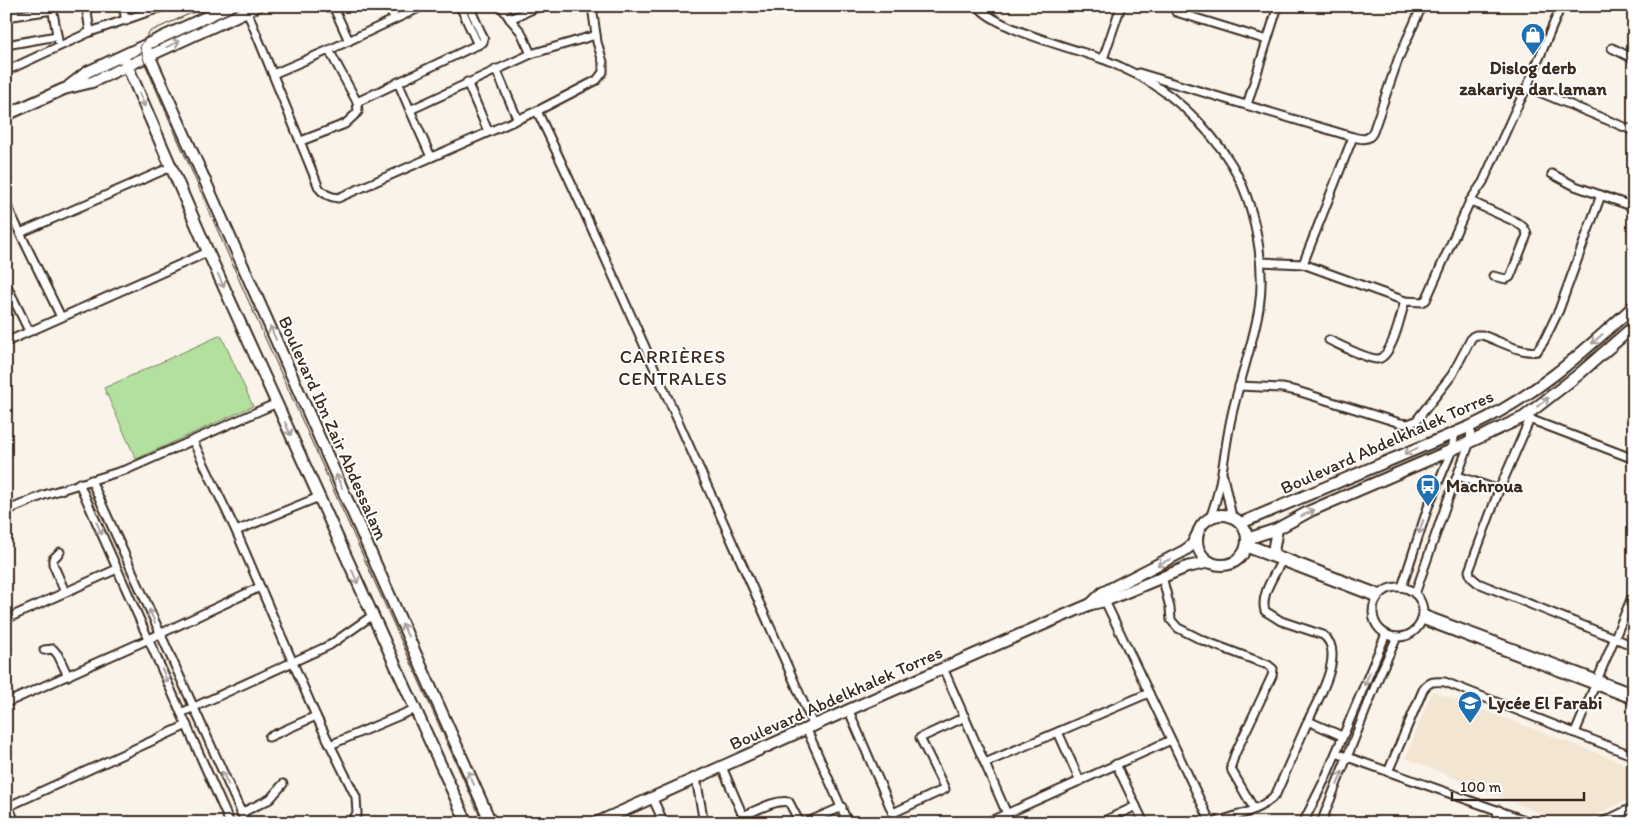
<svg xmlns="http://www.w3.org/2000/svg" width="1640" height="829" font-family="Itim,sans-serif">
<rect width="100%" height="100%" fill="#f9f3ea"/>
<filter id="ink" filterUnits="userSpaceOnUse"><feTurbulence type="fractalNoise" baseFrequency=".02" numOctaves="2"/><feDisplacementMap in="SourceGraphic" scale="10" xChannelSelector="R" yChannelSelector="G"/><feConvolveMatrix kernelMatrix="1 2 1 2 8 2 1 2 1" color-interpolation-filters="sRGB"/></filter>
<g filter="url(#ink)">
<!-- built -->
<path fill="#f2e5d1" d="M1432 691 1634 767V796L1580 823H1564L1406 758Z"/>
<!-- green -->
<path fill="#b3e09e" stroke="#77855e" d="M221 335 253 406 136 459 104 388Z"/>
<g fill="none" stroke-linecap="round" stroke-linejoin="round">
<defs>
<g id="street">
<path d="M11 6 16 15"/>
<path d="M86 6 90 32"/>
<path d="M123 6 126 21"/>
<path d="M333 6 349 41"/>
<path d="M389 6 394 19"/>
<path d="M460 6 478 45"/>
<path d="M501 6 510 19 521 32 531 54"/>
<path d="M592 6 597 42 603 62V72L597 80 537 111C587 214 632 319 679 423 724 524 770 625 814 727"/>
<path d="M978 6C995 29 1073 48 1102 59 1109 61 1116 65 1123 68 1167 87 1207 124 1232 165 1255 204 1266 264 1259 308 1253 344 1240 379 1232 414 1224 449 1223 485 1210 518"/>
<path d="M52 7 58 40"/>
<path d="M247 11 319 188C324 195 330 197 338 198L537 111"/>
<path d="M1176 12 1267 40"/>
<path d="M6 17 53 10"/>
<path d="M510 19 540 6"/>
<path d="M6 45 57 36"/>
<path d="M1612 48 1634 59"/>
<path d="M1103 59 1121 6"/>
<path d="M496 69 517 118"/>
<path d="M6 71 90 32 165 6"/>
<path d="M1139 73 1353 137C1361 139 1369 141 1373 132L1399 57 1422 6"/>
<path d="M273 74 329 50 423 6"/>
<path d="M398 82 410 110"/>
<path d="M467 82 488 131"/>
<path d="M1527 87 1634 131"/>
<path d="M357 102 483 42 484 39 469 6"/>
<path d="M1247 105 1278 6"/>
<path d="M301 141 345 124 358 112 357 102 329 50"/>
<path d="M431 157 410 110 531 54 596 35"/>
<path d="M1552 174 1575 186 1634 207"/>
<path d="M1470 201 1516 222C1522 226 1526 228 1527 235L1510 277 1506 279 1493 276"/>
<path d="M6 204 61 317"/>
<path d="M20 233 171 167"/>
<path d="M1261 262 1303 264 1405 301 1422 302 1426 300 1470 201 1483 182 1515 111 1527 87 1561 6"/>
<path d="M1303 264 1353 137"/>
<path d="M6 284 29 331"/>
<path d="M1329 340C1340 345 1366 359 1377 359 1392 359 1401 314 1405 301"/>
<path d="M6 342 208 252"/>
<path d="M1239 386 1282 388 1297 391 1400 423 1408 424 1416 421 1452 375 1472 337 1476 335H1482C1498 340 1521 354 1537 351L1544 341 1559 310 1601 195"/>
<path d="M1524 417 1634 459"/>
<path d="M193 441 236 531 316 716 356 797 357 814 353 819 348 823"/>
<path d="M1223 476 1232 517"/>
<path d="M1458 476 1499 490 1469 571 1471 577 1478 583 1634 646"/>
<path d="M91 480 246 823"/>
<path d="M79 483 230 823"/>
<path d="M1499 490 1530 419"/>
<path d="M6 511 44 495 128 469 277 403"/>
<path d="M236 531 319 497"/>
<path d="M1247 543 1381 594"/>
<path d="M1246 548 1377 598"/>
<path d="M60 552 53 559V564L65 592"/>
<path d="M1281 562C1274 576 1260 595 1265 611L1281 621 1323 635C1347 652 1317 701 1308 721"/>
<path d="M1162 576 1170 608 1171 620 1178 628 1202 640 1268 665 1273 669 1272 676 1235 754 1231 766 1232 771 1254 809"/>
<path d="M1402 587 1428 507 1452 450 1455 432"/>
<circle cx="1398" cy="612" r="25"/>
<path d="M1415 594 1447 502 1470 442 1471 426"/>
<path d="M1105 601 1211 823"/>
<path d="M1423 614 1634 693"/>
<path d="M6 619 117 569"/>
<path d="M1422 620 1634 700"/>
<path d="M44 650 53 649 58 655 68 676"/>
<path d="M943 668 1011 823"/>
<path d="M6 703 149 639 260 587"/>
<path d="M849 711 897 823"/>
<path d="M181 713 330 645 373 615"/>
<path d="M807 730 848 823"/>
<path d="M1058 732 1080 781"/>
<path d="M1575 733 1634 756"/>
<path d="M269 737 316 716"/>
<path d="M330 745 415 709"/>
<path d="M1336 753 1533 823"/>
<path d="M985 763 1149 693"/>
<path d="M1116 764 1144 823"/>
<path d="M722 767 743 816 744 823"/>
<path d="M1388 772 1423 690C1429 681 1434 681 1445 682L1575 733 1634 592"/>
<path d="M696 778 704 823"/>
<path d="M652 797 664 823"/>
<path d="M7 807 187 725"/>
<path d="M241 813 270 799 283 784"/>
<path d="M893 813 945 789 920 738 965 717"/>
<path d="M743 816C756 811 775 799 789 802L800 823"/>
<path d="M805 823 842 807"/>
<path d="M986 823 1171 740"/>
<path d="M1100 823 1136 806"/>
<path d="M1213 823C1234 816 1261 811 1276 794L1308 721 1342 736"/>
<path d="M1303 823 1325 779 1386 634"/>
<path d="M1321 823 1380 674 1397 637"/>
<path d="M1495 823 1499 810"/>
<path d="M1601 823 1634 807"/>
</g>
<g id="secondary">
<path d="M145 46 491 823"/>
<path d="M123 56 208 252 467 823"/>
<path d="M69 86 87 72 230 6"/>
<path d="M6 115 64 89 92 82 258 6"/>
<circle cx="1222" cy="540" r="25"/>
<path d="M1241 523 1471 426C1536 396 1582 353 1634 306"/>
<path d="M1247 539 1277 529 1310 511 1470 442 1524 417 1578 375 1634 326"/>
<path d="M1273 552 1277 529"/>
<path d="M1091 604 1102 593 1184 551 1192 545 1197 535"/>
<path d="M6 805 14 823"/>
<path d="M596 823C761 749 925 675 1091 604L1105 601 1187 567 1210 562"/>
</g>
</defs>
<!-- street casing -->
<use href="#street" stroke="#3b2a1e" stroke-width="11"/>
<!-- secondary casing -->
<use href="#secondary" stroke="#3b2a1e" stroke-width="14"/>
<!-- street -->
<use href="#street" stroke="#fff" stroke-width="7"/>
<!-- secondary -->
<use href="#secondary" stroke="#fff" stroke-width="10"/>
<!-- tram -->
<path stroke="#3b2a1e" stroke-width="1" d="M207 6 149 32 140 47 145 64 244 291 483 823"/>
</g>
<!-- one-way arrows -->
<defs><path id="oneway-shaft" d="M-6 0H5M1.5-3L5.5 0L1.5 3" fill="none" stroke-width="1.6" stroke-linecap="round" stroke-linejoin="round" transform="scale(1.25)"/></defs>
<g stroke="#a79f9a">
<use href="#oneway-shaft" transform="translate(173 44) rotate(-24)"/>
<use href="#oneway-shaft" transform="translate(142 100) rotate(67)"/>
<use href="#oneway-shaft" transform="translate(221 281) rotate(66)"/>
<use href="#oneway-shaft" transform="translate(273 333) rotate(-114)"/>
<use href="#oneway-shaft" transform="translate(1597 339) rotate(138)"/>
<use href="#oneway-shaft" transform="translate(1543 402) rotate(-38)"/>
<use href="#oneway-shaft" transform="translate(288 429) rotate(66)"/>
<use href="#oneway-shaft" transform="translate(1411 451) rotate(156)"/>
<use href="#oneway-shaft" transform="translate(339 481) rotate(-114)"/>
<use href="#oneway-shaft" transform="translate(1308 513) rotate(-26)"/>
<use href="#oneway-shaft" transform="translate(1421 527) rotate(108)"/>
<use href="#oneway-shaft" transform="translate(99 528) rotate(66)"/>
<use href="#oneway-shaft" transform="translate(1164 562) rotate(155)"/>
<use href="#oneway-shaft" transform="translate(355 577) rotate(66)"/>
<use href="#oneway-shaft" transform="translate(152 616) rotate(-114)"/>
<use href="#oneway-shaft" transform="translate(405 630) rotate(-114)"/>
<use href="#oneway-shaft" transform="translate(165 676) rotate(66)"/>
<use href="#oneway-shaft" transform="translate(1367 679) rotate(114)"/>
<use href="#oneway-shaft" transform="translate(225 778) rotate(-115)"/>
<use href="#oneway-shaft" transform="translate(471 778) rotate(-114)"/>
<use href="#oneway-shaft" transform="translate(1340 778) rotate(-68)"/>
</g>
</g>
<!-- icons -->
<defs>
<symbol id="shop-pin" viewBox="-11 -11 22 30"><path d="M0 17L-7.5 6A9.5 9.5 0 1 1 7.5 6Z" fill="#1f6fb2" stroke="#fff"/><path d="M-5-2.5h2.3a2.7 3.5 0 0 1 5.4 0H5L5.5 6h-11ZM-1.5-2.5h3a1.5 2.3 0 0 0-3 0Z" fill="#fff"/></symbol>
<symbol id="bus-pin" viewBox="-11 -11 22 30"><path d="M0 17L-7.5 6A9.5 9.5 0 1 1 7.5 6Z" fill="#1f6fb2" stroke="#fff"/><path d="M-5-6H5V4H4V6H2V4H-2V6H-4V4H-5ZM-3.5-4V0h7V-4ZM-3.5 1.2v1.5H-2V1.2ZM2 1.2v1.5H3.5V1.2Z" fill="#fff"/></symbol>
<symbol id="school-pin" viewBox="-11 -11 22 30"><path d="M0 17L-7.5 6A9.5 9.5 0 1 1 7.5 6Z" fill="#1f6fb2" stroke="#fff"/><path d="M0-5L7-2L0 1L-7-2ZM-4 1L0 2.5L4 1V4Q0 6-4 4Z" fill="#fff"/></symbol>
</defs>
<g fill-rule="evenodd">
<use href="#shop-pin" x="1519" y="21" width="28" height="38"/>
<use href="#bus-pin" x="1414" y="472" width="28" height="38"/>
<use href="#school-pin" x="1456" y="689" width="28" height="38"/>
</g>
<g text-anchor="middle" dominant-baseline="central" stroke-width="4" stroke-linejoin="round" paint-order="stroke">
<!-- poi labels -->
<g font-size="18" font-weight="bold" fill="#3b2a1e" stroke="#fff" text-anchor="start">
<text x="1533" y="68" text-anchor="middle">Dislog derb<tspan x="1533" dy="21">zakariya dar laman</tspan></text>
<text x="1446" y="486">Machroua</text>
<text x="1488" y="703">Lycée El Farabi</text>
</g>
<!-- street labels -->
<g font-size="18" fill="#3b2a1e" stroke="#fff">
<text transform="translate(333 428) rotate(66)">Boulevard Ibn Zair Abdessalam</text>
<text transform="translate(1387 442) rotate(-24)">Boulevard Abdelkhalek Torres</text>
<text transform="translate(836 698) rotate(-24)">Boulevard Abdelkhalek Torres</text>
</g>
<!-- neighbourhood labels -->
<g font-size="19" letter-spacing="1" fill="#3b2a1e" stroke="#fff">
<text x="673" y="356">CARRIÈRES<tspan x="673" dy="22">CENTRALES</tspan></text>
</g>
</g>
<!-- margin -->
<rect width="1640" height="829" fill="none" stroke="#fff" stroke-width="25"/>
<rect x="12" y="12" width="1615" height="804" fill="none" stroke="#3b2a1e" stroke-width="2" filter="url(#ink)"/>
<!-- scale -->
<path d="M1452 792v8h132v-8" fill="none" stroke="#3b2a1e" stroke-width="2.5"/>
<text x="1460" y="792" font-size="15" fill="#3b2a1e" stroke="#ffffff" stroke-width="4" paint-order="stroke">100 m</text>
</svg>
